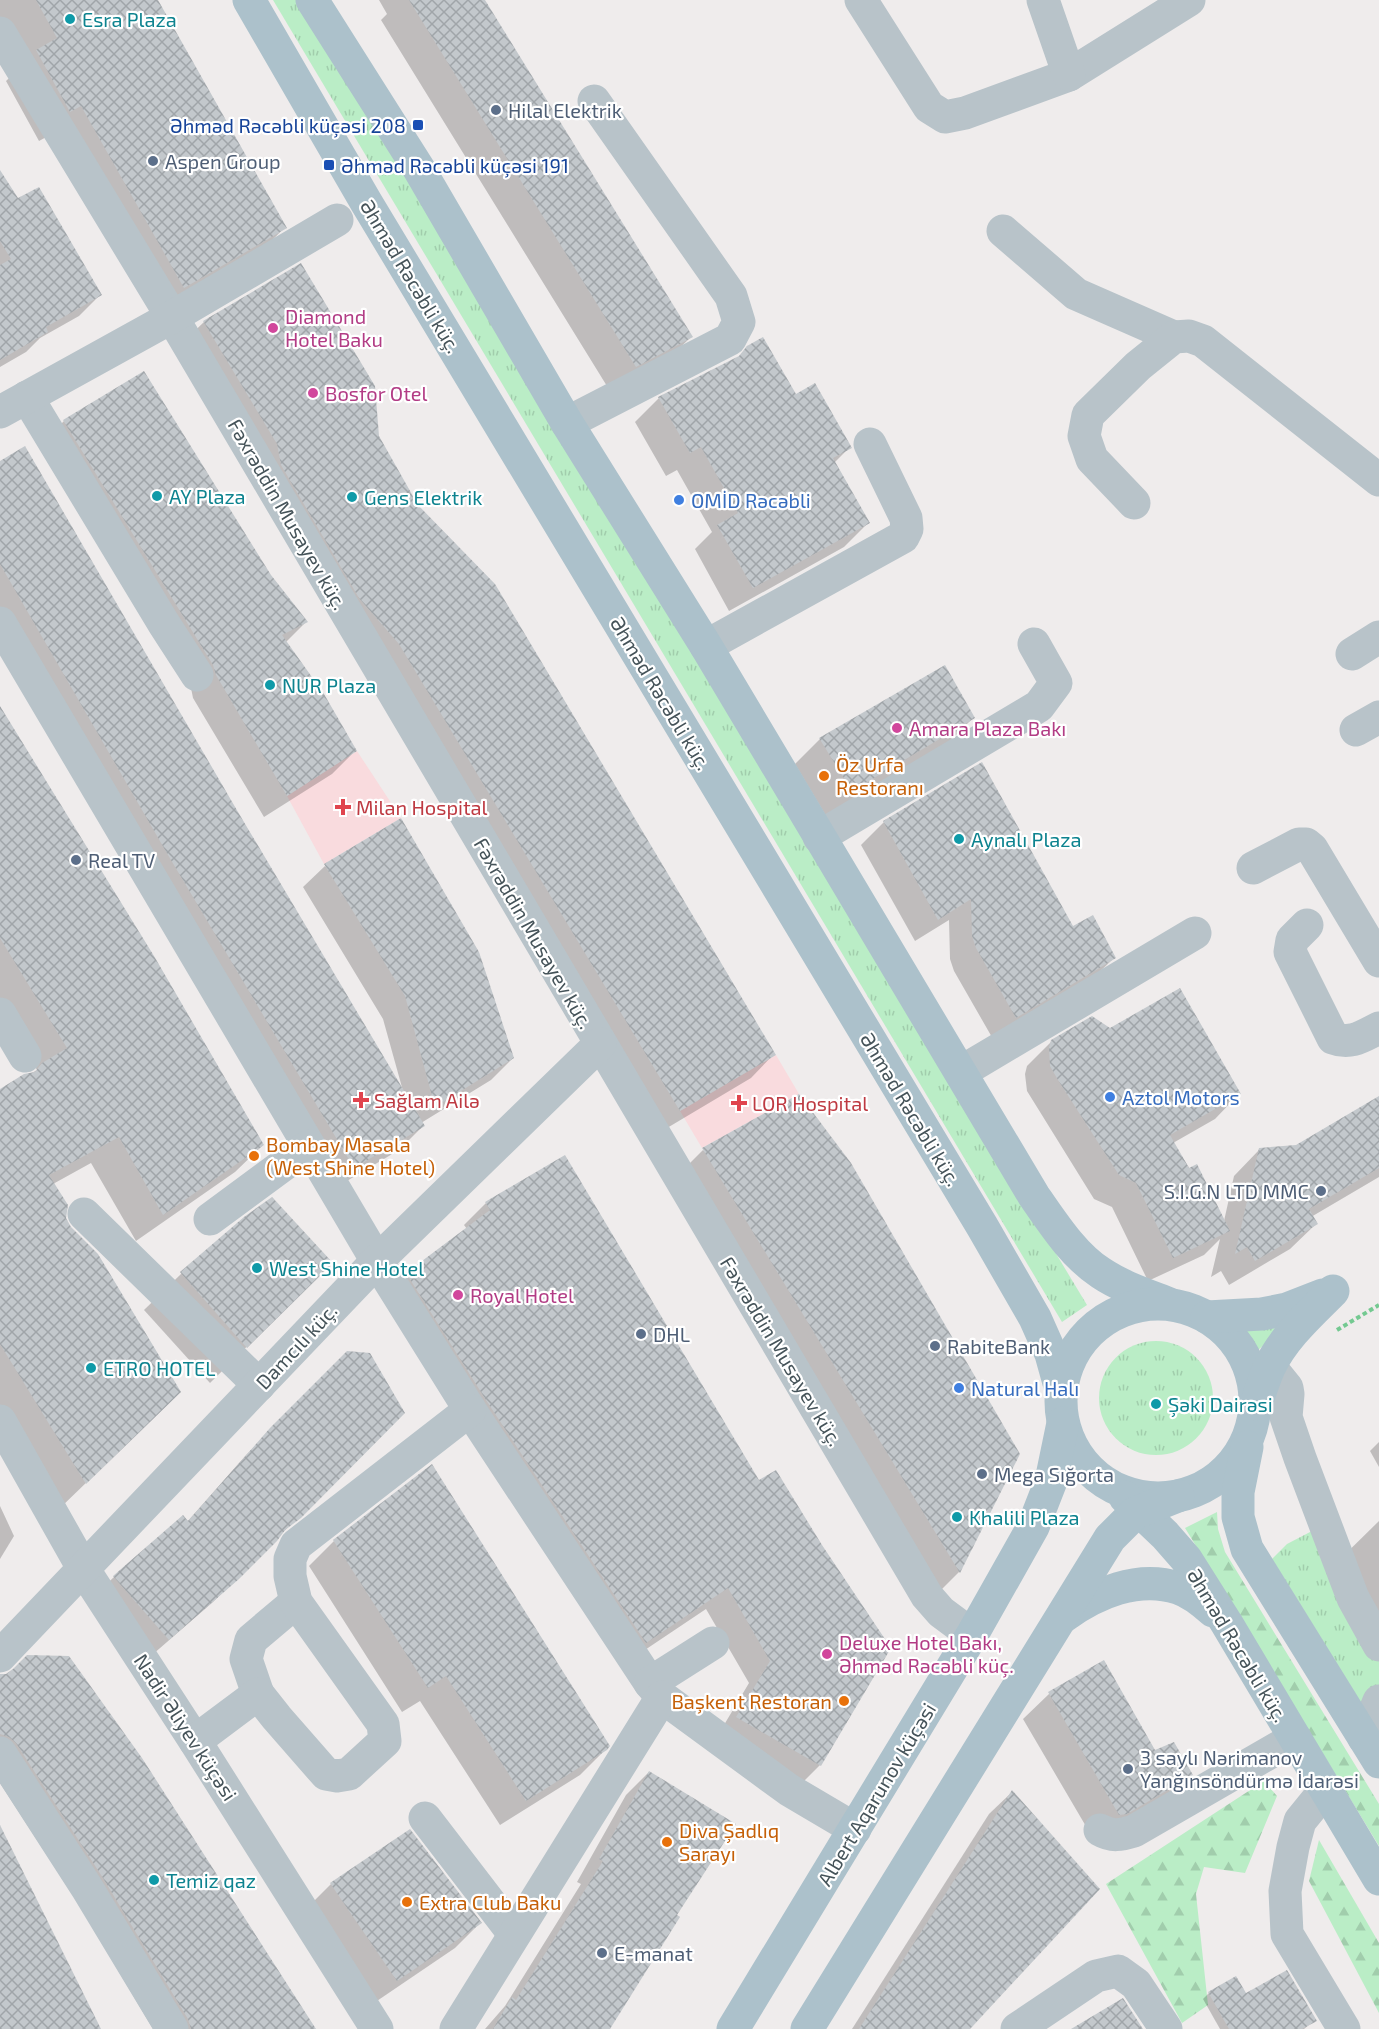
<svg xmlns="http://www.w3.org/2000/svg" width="1379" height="2029" font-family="'Exo 2',sans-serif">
<defs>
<pattern id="grass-tufts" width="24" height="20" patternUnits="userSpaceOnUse" patternTransform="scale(1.5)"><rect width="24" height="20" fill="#baedc6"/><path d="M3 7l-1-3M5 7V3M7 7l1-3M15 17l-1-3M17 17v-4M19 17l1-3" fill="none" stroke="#a1cdac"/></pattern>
<pattern id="forest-firs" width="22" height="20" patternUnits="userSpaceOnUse" patternTransform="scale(1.5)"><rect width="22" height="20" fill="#baedc6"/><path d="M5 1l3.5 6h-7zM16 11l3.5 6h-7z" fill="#a1cdac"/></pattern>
<pattern id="building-cross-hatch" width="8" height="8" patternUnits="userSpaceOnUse" patternTransform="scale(1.5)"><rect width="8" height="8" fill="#c3c8cc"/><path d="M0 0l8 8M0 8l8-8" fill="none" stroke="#a0a5a9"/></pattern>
</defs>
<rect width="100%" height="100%" fill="#efecec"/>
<!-- medical -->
<g fill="#f9dbde">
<path d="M357 751 401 818 324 864 287 796Z"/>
<path d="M776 1055 799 1094 702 1148 680 1111Z"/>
</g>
<!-- grass -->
<g fill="url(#grass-tufts)">
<path d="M273 0H300L1087 1305 1062 1322Z"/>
<path d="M1294 1316 1254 1354 1240 1331Z"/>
<circle cx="1156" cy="1398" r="57"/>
<path d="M1312 1531 1379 1635V1732L1272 1559 1287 1544Z"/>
</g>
<!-- forest -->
<g fill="url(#forest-firs)">
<path d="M1217 1512 1218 1529 1225 1552 1379 1804V1846L1185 1528Z"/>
<path d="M1264 1781 1277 1796 1245 1873 1204 1867 1196 1894 1208 2005 1182 2023 1106 1884Z"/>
<path d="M1319 1840 1379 1943V2013L1309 1881Z"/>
</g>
<!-- shadow -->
<g fill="#0003">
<path d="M0 0H156L285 227 255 258 154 317 50 135 39 141 6 81 25 63 0 19Z"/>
<path d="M379 0H483L691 337 665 362 610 391 381 20 387 14Z"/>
<path d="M0 172 18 200 100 295 79 316 40 338 26 352 0 367Z"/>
<path d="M204 322 378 436 417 506 774 1054 751 1078 657 1134 180 345Z"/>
<path d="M144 373 270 576 306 622 285 643 355 751 332 774 264 817 193 698 191 688 41 444 64 421Z"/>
<path d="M795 396 850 447 834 463 868 523 844 547 729 611 695 549 712 532 677 470 666 476 635 422 659 398Z"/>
<path d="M0 462 237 813 403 1091 383 1019 303 887 325 866 513 1058 491 1080 421 1123 423 1126 399 1150 330 1191 0 627Z"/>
<path d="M0 707 263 1145 235 1172 136 1241 91 1163 53 1184 64 1219 152 1419 58 1510 0 1414V1091L37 1070 0 1010Z"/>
<path d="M973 718 948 743 826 816 795 764 820 739Z"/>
<path d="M884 822 1073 928 1114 958 1091 980 993 1039 954 971 950 959 949 920 915 941 861 845Z"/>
<path d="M1110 1030 1239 1094 1215 1119 1173 1143 1224 1221 1234 1176 1259 1150 1296 1146 1379 1098V1177L1311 1217 1316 1224 1290 1249 1229 1285 1221 1271 1211 1277 1220 1239 1204 1255 1148 1281 1112 1207 1094 1199 1027 1091 1025 1074 1027 1066 1052 1041Z"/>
<path d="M703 1150 1018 1454 959 1572 934 1597 678 1175Z"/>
<path d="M565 1157 820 1765 798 1787 715 1740 749 1683 706 1609 624 1664 386 1296 407 1274 467 1229 464 1225 486 1203Z"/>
<path d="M245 1219 331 1263 210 1383 144 1310 181 1274Z"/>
<path d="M347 1353 403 1413 213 1602 144 1662 90 1600 114 1577 183 1517 187 1522 247 1454Z"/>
<path d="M1379 1442V1467L1370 1451Z"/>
<path d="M0 1506 14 1536 0 1559Z"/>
<path d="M1379 1521V1653L1326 1573Z"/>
<path d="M334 1541 606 1749 580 1775 500 1825 420 1701 402 1712 309 1566Z"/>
<path d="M1104 1662 1154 1752 1191 1775 1166 1800 1094 1840 1023 1719 1049 1694Z"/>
<path d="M0 1676 314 2029H153L78 1903 0 1783Z"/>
<path d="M649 1772 675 1916 608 2029H485L505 2006 581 1884 577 1882 626 1795Z"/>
<path d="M1012 1792 968 2029H852L989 1814Z"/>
<path d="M409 1831 480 1923 455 1948 371 2005 305 1910 331 1884Z"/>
<path d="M1209 1993 1246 1995 1315 2020 1304 2029H1220L1203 1999Z"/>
</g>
<!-- building -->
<g fill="url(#building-cross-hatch)">
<path d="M36 0H158L287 228 184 288 81 106 70 112 36 50 57 38Z"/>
<path d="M409 0H485L693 337 636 367Z"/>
<path d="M0 170 18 198 39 187 102 295 46 327 48 332 0 360V265L11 259 0 241Z"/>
<path d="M301 263 375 386 379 436 418 505 495 584 776 1055 680 1111 399 644 359 598 281 465 277 444 203 321Z"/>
<path d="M763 337 796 394 815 383 852 448 833 458 870 523 753 588 717 525 738 513 701 447 690 453 658 397 739 356 747 346Z"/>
<path d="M144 371 271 575 308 622 282 635 324 694 357 751 287 796 216 675 213 665 63 420Z"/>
<path d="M25 446 238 812 425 1126 354 1168 168 855 0 564V461Z"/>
<path d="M945 665 975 718 852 791 819 738Z"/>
<path d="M0 706 154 956 264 1145 163 1215 119 1137 49 1175 68 1205 66 1218 71 1227 98 1254 181 1392 86 1484 0 1344V1089L24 1074 35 1072 42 1063 67 1048 0 938Z"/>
<path d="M982 762 1073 926 1093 915 1116 958 1016 1018 976 948 972 936 971 899 938 920 883 821Z"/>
<path d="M401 818 479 952 514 1058 435 1107 405 996 324 864Z"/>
<path d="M1180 988 1241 1094 1170 1135 1189 1168 1197 1164 1230 1231 1173 1258 1136 1183 1119 1175 1058 1080 1050 1066 1049 1048 1051 1040 1092 1016 1110 1028Z"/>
<path d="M799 1094 851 1163 1020 1454 960 1573 702 1148Z"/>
<path d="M1379 1096V1168L1309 1209 1318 1224 1255 1261 1247 1247 1235 1254 1259 1148 1296 1145Z"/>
<path d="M565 1155 759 1480 776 1470 822 1545 891 1648 821 1766 736 1717 770 1661 728 1588 646 1643 486 1400 406 1273 490 1210 485 1202Z"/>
<path d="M272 1197 333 1263 247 1348 180 1272 244 1217Z"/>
<path d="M347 1351 370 1353 405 1413 301 1518 285 1530 277 1541 239 1579 169 1640 113 1576 183 1515 188 1521 270 1428Z"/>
<path d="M432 1464 610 1746 607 1750 526 1801 446 1676 428 1688 333 1540Z"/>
<path d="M27 1655 69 1656 142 1758 316 2029H191L188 2019 103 1878 16 1743 9 1737 0 1734V1674H6L13 1669Z"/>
<path d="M1104 1660 1155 1750 1174 1742 1193 1775 1127 1814 1119 1815 1048 1692Z"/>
<path d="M649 1771 736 1824 677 1915 680 1917 610 2029H493L512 1997 516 2000 603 1861 599 1859Z"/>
<path d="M1012 1790 1100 1889 970 2029H859Z"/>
<path d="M0 1825 101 2029H0Z"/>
<path d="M410 1829 482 1923 397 1981 330 1883Z"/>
<path d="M1287 1970 1317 2021 1302 2029H1229L1208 1992 1236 1976 1246 1993Z"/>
<path d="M1123 1998 1143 2029H1071Z"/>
</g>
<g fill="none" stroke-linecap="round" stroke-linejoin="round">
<!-- path -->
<path stroke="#74c991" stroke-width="4" stroke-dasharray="4.5 3" stroke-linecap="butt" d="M1337 1330 1379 1305"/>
<!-- minor -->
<g stroke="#b8c3c9" stroke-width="33">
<path d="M861 0 929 107 945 117 965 113 1069 75 1189 0"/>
<path d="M1043 0 1069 75"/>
<path d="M0 33 172 317 927 1596 941 1612 972 1635"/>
<path d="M1003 231 1076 294 1174 337"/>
<path d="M27 397 164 624 197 675"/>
<path d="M0 412 172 317 337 220"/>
<path d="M567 423 730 339 739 322 731 296 594 101"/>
<path d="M1134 503 1092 459 1084 436 1088 415 1138 366 1174 337 1189 336 1203 341 1379 480"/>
<path d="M0 623 377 1261 470 1410 650 1683 662 1697 789 1790 855 1829"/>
<path d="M706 646 903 537 907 529 906 518 870 444"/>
<path d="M1352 654 1379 637"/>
<path d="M1356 730 1379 717"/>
<path d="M819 837 1039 706 1056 683 1034 644"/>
<path d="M1253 868 1299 844H1306L1312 849 1379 961"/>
<path d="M1307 925 1292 940 1290 952 1333 1038C1351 1045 1363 1036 1379 1028"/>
<path d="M0 1014 25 1056"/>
<path d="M961 1072 1195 933"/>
<path d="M84 1214 259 1385"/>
<path d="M210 1219 309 1146"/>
<path d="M1270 1367 1287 1388 1288 1394 1286 1417 1300 1458 1353 1598 1379 1645"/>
<path d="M0 1421 84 1570 195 1741 377 2029"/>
<path d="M0 1656 377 1261 600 1044"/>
<path d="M650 1683 713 1643"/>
<path d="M258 1694 246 1659 251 1640 296 1602"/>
<path d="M1364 1738 1379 1701"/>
<path d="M195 1741 258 1694 277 1718 326 1774 337 1776 349 1774 385 1741 383 1724 296 1602 290 1576V1559L296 1545 470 1410"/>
<path d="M0 1753 87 1888 172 2029"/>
<path d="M1326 1789 1300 1821 1293 1847 1285 1891 1287 1934 1344 2029"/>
<path d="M425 1818 514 1934"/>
<path d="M1100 1830C1112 1837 1121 1835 1134 1831L1295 1738"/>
<path d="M456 2029 662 1697"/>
<path d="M1017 2029 1096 1976 1118 1971 1136 1984 1166 2029"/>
</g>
<!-- major -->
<g stroke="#acc1cb" stroke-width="33">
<path d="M249 0 366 202 982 1226 1035 1318 1051 1354 1061 1390"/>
<path d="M312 0 419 169 567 423 706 646 1034 1196C1053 1223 1073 1255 1101 1273 1122 1287 1147 1295 1170 1304"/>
<circle cx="1158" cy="1401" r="97"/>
<path d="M1207 1317 1262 1314 1287 1309 1323 1295"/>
<path d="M1256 1404C1260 1392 1264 1380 1269 1368 1283 1338 1310 1314 1333 1291"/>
<path d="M1247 1447 1238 1492V1517L1247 1549 1379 1762"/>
<path d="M1125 1497 1165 1535 1186 1559 1227 1624 1379 1879"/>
<path d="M1064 1616C1096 1593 1138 1575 1178 1588 1190 1592 1203 1602 1213 1611"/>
<path d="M733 2029 972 1635 1033 1527 1051 1481 1063 1423"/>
<path d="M807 2029 1110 1538 1135 1513 1178 1496"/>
</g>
</g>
<!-- markers -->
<g fill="#0f9aa8" stroke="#fff" stroke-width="2">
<circle cx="70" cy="19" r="6"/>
<circle cx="157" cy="496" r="6"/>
<circle cx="352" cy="497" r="6"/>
<circle cx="270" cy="685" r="6"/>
<circle cx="959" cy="839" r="6"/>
<circle cx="257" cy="1268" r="6"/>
<circle cx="91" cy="1368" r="6"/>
<circle cx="1156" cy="1404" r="6"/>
<circle cx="957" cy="1517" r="6"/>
<circle cx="154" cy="1880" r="6"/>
</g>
<g fill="#5c6f8a" stroke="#fff" stroke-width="2">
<circle cx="496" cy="110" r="6"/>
<circle cx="153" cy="161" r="6"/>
<circle cx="76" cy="860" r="6"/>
<circle cx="1321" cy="1191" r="6"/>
<circle cx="641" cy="1334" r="6"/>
<circle cx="935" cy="1346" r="6"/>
<circle cx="982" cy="1474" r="6"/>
<circle cx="1128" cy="1769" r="6"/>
<circle cx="602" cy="1953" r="6"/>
</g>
<g fill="#1a4fb4" stroke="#fff" stroke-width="2">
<rect x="412" y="119" width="12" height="12" rx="3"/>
<rect x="323" y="159" width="12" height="12" rx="3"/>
</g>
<g fill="#d1479c" stroke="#fff" stroke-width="2">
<circle cx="273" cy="328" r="6"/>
<circle cx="313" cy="393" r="6"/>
<circle cx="897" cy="728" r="6"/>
<circle cx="458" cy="1295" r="6"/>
<circle cx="827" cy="1654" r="6"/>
</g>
<g fill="#3f7fe0" stroke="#fff" stroke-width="2">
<circle cx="679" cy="500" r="6"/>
<circle cx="1110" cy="1097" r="6"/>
<circle cx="959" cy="1388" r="6"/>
</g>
<g fill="#e8710a" stroke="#fff" stroke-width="2">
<circle cx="824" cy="776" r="6"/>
<circle cx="254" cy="1156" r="6"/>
<circle cx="844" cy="1701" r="6"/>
<circle cx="667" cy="1842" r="6"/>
<circle cx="407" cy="1902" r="6"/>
</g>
<g fill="#e0444e" stroke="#fff" stroke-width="2">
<path d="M340 798h6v6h6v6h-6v6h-6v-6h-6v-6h6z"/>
<path d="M358 1091h6v6h6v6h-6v6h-6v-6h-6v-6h6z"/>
<path d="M736 1094h6v6h6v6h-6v6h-6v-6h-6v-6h6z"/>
</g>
<g text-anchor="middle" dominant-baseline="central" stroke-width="4.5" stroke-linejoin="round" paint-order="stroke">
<!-- culture labels -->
<g font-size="20" fill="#0d838f" stroke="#fff" text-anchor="start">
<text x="82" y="19">Esra Plaza</text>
<text x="169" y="496">AY Plaza</text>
<text x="364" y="497">Gens Elektrik</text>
<text x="282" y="685">NUR Plaza</text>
<text x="971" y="839">Aynalı Plaza</text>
<text x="269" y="1268">West Shine Hotel</text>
<text x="103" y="1368">ETRO HOTEL</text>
<text x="1168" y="1404">Şəki Dairəsi</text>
<text x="969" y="1517">Khalili Plaza</text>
<text x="166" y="1880">Temiz qaz</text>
</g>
<!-- service labels -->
<g font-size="20" fill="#4e5e75" stroke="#fff" text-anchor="start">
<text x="508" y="110">Hilal Elektrik</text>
<text x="165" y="161">Aspen Group</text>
<text x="88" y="860">Real TV</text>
<text x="1309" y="1191" text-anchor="end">S.I.G.N LTD MMC</text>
<text x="653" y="1334">DHL</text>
<text x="947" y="1346">RabiteBank</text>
<text x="994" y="1474">Mega Sığorta</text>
<text x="1140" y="1757">3 saylı Nərimanov<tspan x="1140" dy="23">Yanğınsöndürmə İdarəsi</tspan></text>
<text x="614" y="1953">E-manat</text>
</g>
<!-- transit labels -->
<g font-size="20" fill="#164399" stroke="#fff" text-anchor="end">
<text x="406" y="125">Əhməd Rəcəbli küçəsi 208</text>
<text x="341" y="165" text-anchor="start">Əhməd Rəcəbli küçəsi 191</text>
</g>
<!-- street labels -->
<g font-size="20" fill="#455359" stroke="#fff">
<text transform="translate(411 276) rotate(59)">Əhməd Rəcəbli küç.</text>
<text transform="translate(288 514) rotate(60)">Fəxrəddin Musayev küç.</text>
<text transform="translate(661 693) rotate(59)">Əhməd Rəcəbli küç.</text>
<text transform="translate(534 933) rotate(60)">Fəxrəddin Musayev küç.</text>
<text transform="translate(911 1109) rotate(59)">Əhməd Rəcəbli küç.</text>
<text transform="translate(296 1346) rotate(-47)">Damcılı küç.</text>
<text transform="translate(782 1351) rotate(59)">Fəxrəddin Musayev küç.</text>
<text transform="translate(1238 1645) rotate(59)">Əhməd Rəcəbli küç.</text>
<text transform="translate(186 1727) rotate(57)">Nadir Əliyev küçəsi</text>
<text transform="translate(876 1794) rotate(-59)">Albert Aqarunov küçəsi</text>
</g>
<!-- hotel labels -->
<g font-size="20" fill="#b23c85" stroke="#fff" text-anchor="start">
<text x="285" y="316">Diamond<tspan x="285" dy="23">Hotel Baku</tspan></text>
<text x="325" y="393">Bosfor Otel</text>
<text x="909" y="728">Amara Plaza Bakı</text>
<text x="470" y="1295">Royal Hotel</text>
<text x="839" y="1642">Deluxe Hotel Bakı,<tspan x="839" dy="23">Əhməd Rəcəbli küç.</tspan></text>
</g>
<!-- shop labels -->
<g font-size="20" fill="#366cbe" stroke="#fff" text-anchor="start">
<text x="691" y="500">OMİD Rəcəbli</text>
<text x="1122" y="1097">Aztol Motors</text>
<text x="971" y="1388">Natural Halı</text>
</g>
<!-- food labels -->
<g font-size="20" fill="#c56008" stroke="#fff" text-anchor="start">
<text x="836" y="764">Öz Urfa<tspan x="836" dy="23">Restoranı</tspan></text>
<text x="266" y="1144">Bombay Masala<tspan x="266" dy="23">(West Shine Hotel)</tspan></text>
<text x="832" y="1701" text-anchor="end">Başkent Restoran</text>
<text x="679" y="1830">Diva Şadlıq<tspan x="679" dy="23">Sarayı</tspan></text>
<text x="419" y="1902">Extra Club Baku</text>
</g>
<!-- health labels -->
<g font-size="20" fill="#be3a42" stroke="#fff" text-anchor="start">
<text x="356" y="807">Milan Hospital</text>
<text x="374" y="1100">Sağlam Ailə</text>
<text x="752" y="1103">LOR Hospital</text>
</g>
</g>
</svg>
